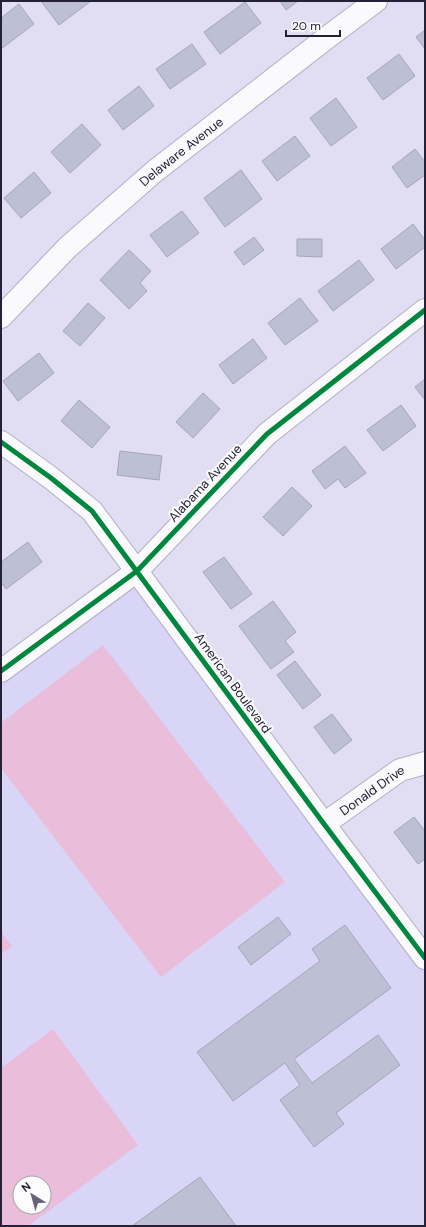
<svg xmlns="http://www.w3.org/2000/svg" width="426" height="1227" font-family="'DM Sans',sans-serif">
<rect width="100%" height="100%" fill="#e1def4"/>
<!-- built -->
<path fill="#d8d5f6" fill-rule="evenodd" d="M135 587 425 970V1226H1V685ZM20 1183H44V1207H20Z"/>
<!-- green -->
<g fill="#eabddb" fill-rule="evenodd">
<path d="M103 645 285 882 161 977 1 768V723Z"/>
<path d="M1 932 12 946 1 954Z"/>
<path d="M53 1029 138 1145 28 1226H1V1068ZM20 1183H44V1207H20Z"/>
</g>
<!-- building -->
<g fill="#bdc0d5" stroke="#a4a5ba">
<path d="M41 1H91L59 25Z"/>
<path d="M280 1H298L286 10Z"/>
<path d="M245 2 261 23 220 54 204 32Z"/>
<path d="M19 4 34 24 1 49V18Z"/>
<path d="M425 30V49L416 37Z"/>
<path d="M192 44 206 64 170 89 156 69Z"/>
<path d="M399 54 415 76 383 100 367 78Z"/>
<path d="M139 86 154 106 123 130 108 110Z"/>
<path d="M336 98 357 127 331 146 310 118Z"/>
<path d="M82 124 101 145 70 173 51 152Z"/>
<path d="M295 136 310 156 277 181 262 161Z"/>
<path d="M415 149 425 162V175L407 188 392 167Z"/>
<path d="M241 170 262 199 225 227 204 198Z"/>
<path d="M34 172 51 193 21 218 4 198Z"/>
<path d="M182 211 199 233 167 257 150 235Z"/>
<path d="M413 224 425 240V247L396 269 381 249Z"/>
<path d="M254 237 264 250 244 265 234 252Z"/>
<path d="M297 239H322V257L297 256Z"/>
<path d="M129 250 151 271 140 283 147 291 129 309 100 280Z"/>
<path d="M359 260 374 280 333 311 318 291Z"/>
<path d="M300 298 318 321 285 345 268 323Z"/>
<path d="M88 303 105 318 80 346 63 331Z"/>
<path d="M253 339 267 358 233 384 219 365Z"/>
<path d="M39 353 54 373 18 401 3 381Z"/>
<path d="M425 379V400L415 387Z"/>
<path d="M203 393 220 409 193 438 176 422Z"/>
<path d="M79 400 110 427 92 448 61 421Z"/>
<path d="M401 405 416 426 383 451 367 430Z"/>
<path d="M345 446 366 473 345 488 338 479 325 489 312 471Z"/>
<path d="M120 451 162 456 159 480 117 475Z"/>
<path d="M292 487 312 506 283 536 263 517Z"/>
<path d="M28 542 42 562 6 589 1 582V562Z"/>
<path d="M224 557 252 594 231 609 203 572Z"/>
<path d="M273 601 296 632 285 641 294 652 271 669 239 626Z"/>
<path d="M295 661 321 695 303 709 277 675Z"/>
<path d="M332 714 352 740 334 754 314 727Z"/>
<path d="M414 817 425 831V859L418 864 394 832Z"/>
<path d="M278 917 291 934 251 965 238 947Z"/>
<path d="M345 925 391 988 294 1059 312 1083 378 1035 400 1065 336 1113 344 1124 314 1147 280 1100 300 1085 285 1063 233 1101 197 1052 320 961 312 949Z"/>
<path d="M200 1177 236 1226H132Z"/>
</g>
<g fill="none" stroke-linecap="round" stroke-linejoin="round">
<defs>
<g id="minor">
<path id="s1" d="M1 317 68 247 155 171 329 36 376 1"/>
<path d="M1 442 51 478 92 511 324 824 425 958"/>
<path d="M1 671 137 571 267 434 425 310"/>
<path id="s2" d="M324 824 400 770 425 763"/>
</g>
</defs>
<!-- minor casing -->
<use href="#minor" stroke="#b2afc4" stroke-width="24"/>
<!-- minor -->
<use href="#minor" stroke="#fafafd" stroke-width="22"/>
<defs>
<g id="cycleway">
<path d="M1 442 51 478 92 511 324 824 425 958"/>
<path d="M1 671 137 571 267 434 425 310"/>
</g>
</defs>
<!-- cycleway casing -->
<use href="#cycleway" stroke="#fcfcfc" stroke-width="8"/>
<!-- cycleway -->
<use href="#cycleway" stroke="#00873e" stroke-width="5"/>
</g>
<g text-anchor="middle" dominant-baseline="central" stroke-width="4" stroke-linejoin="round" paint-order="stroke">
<!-- street labels -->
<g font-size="13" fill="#242038" stroke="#fcfcfc">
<text stroke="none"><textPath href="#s1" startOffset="245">Delaware Avenue</textPath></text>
<text transform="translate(205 483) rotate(-47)">Alabama Avenue</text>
<text transform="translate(233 683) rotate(54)">American Boulevard</text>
<text stroke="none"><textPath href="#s2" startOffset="59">Donald Drive</textPath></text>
</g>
</g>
<!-- border -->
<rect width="426" height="1227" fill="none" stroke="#242038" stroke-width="4"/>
<!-- north arrow -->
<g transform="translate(32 1195) rotate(323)"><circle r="19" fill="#fcfcfc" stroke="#a6a4ae"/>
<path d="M0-3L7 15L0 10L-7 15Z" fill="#66627a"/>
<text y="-6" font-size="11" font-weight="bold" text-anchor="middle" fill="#242038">N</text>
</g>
<!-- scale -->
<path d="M286 30v6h54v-6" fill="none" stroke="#242038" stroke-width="2"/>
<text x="292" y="30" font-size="12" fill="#242038" stroke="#fcfcfc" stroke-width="3" paint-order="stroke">20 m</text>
</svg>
